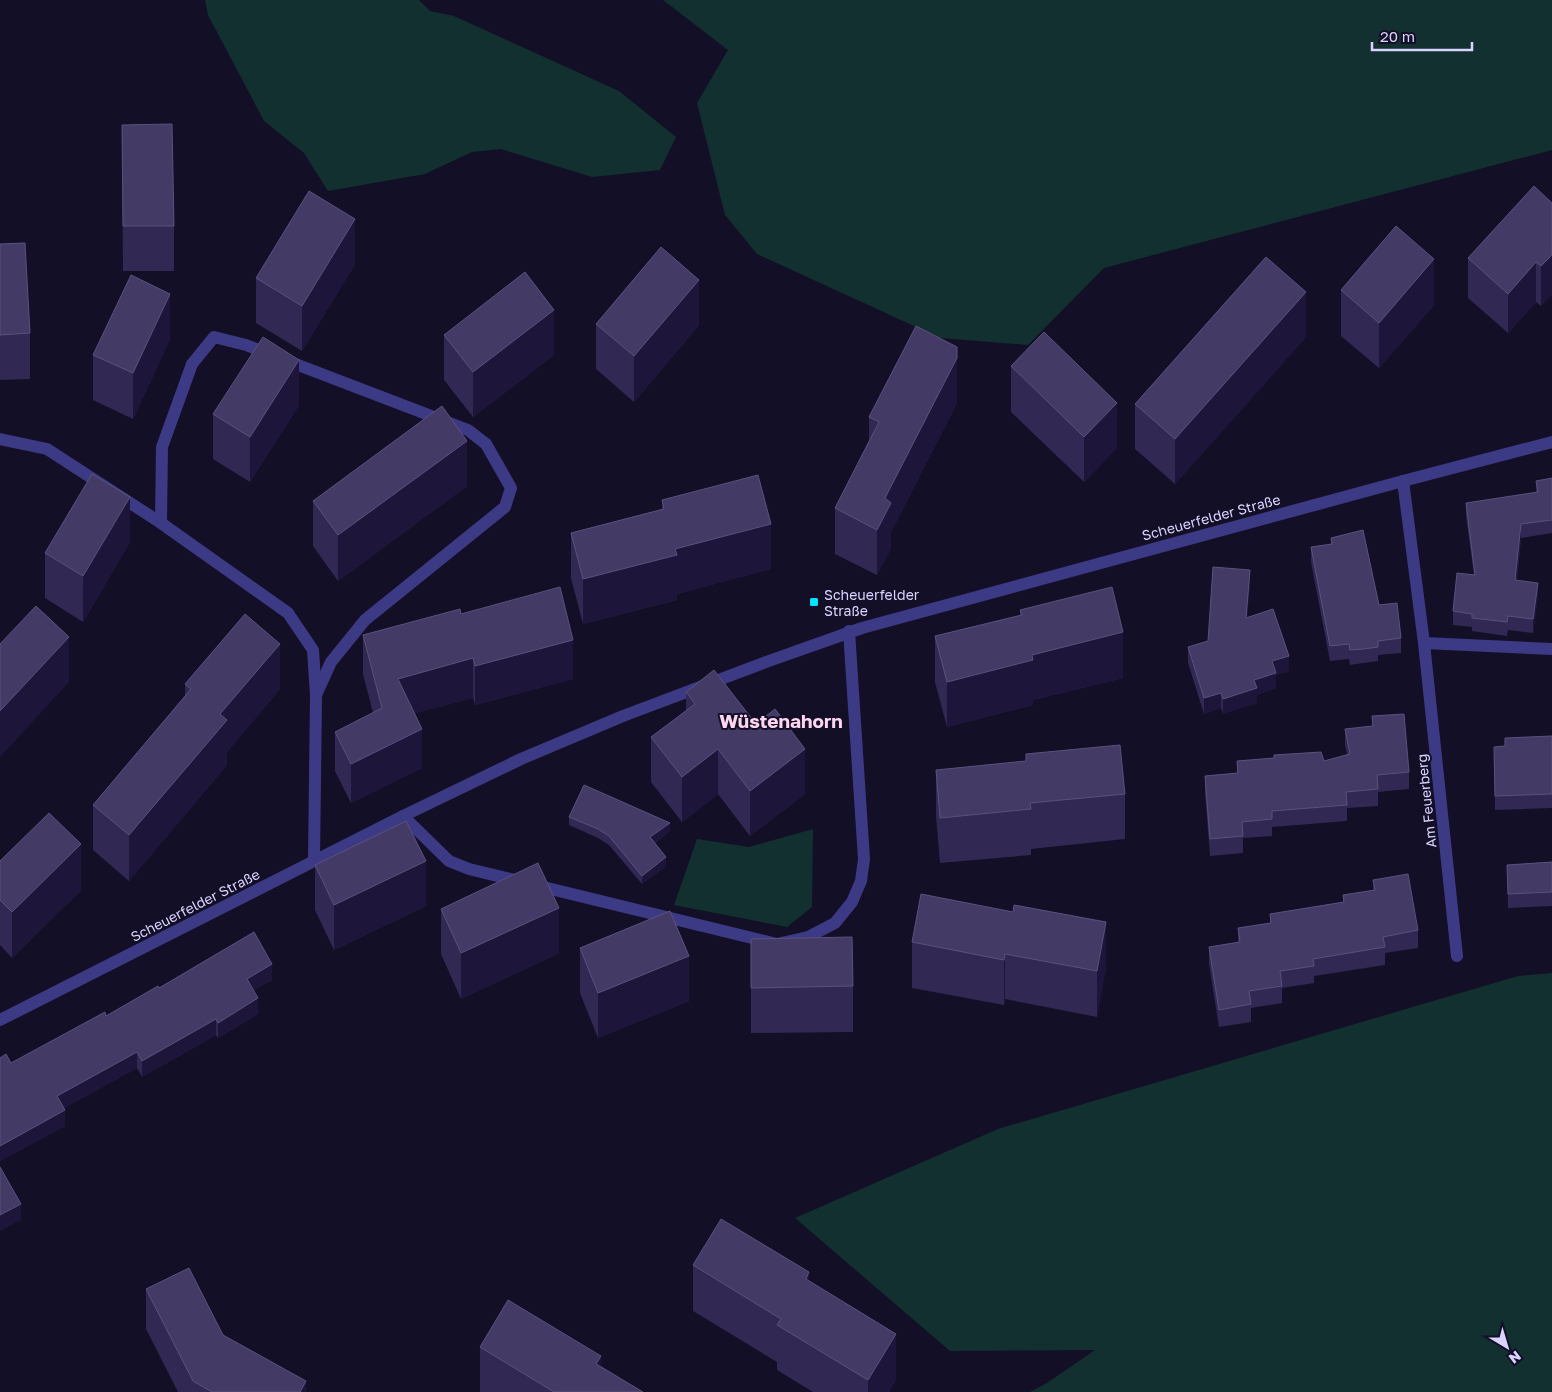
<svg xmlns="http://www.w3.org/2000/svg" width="1552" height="1392" font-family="'Golos Text',sans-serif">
<rect width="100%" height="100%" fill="#130f26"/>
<!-- green -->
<g fill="#12302f">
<path d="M205 0H419L430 11 454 16 619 91 676 137 660 170 592 177 501 149 472 152 425 174 328 191 304 153 264 121 208 15Z"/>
<path d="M663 0H1552V150L1104 268 1028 345 940 338 757 254 725 215 697 103 728 50Z"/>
<path d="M813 829 812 907 787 927 674 905 697 839 749 847Z"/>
<path d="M1552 973V1392H1030L1047 1383 1095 1350 950 1351 795 1218 998 1129 1518 976Z"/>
</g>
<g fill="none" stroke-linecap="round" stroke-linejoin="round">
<!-- minor -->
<g stroke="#3d3a85" stroke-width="12">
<path d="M0 439 47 449 161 523 288 613 313 650 316 695 314 861"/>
<path d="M1403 481 1424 643 1457 956"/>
<path d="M161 523 162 447 192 364 214 337 246 345 468 430 486 444 511 488 505 507 365 620 331 662 316 695"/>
<path d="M1424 643 1552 649"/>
<path d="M403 816 449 861 469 869 777 944 808 937 835 923 852 902 861 881 864 859 849 631"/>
<path d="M0 1020 403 816 521 759 623 716 766 662 862 628 1403 481 1552 442"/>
</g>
</g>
<!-- wall -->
<g fill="#312854">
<path d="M122 125 174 226V271H123Z"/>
<path d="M1552 203 1541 306 1536 302 1508 333 1468 298V258Z"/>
<path d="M0 244 30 333V379L0 380Z"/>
<path d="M355 264 302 351 256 323V278Z"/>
<path d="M1341 290 1434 305 1379 368 1341 336Z"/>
<path d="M596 324 699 325 634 402 596 369Z"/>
<path d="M444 335 554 355 473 417 444 380Z"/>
<path d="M1306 337 1175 484 1135 449V404Z"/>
<path d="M170 339 133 419 93 400V355Z"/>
<path d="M1011 366 1117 448 1084 482 1011 412Z"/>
<path d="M957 403 891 532V548L877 575 835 554V508L869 441V417Z"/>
<path d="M299 405 250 482 213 459V414Z"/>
<path d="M1552 478V533L1521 538 1517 580 1538 596 1533 633 1508 630 1507 636 1472 631V627L1453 625V611L1474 575 1466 516V503L1536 493V481Z"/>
<path d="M467 486 338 581 313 546V501Z"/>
<path d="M662 500 771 569 677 594V600L583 624 571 578V533L662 509Z"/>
<path d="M1331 538 1379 605 1401 638V653L1378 655V661L1350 665 1349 659 1330 661 1311 562V547L1331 544Z"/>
<path d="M130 542 83 622 45 598V553Z"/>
<path d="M1250 585 1247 617 1289 671 1276 675V688L1257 695V703L1223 714 1221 708 1204 714 1188 663V647L1208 641Z"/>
<path d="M1020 610 1123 678 1033 700V705L947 727 935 682V636L1020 615Z"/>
<path d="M461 614 573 679 475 705 473 698 415 713 422 768 351 803 335 771V732L373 713 363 674V635Z"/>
<path d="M185 684 280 689 227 752V765L129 881 93 850V805L185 696Z"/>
<path d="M686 692 805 794 750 836 718 794 682 822 651 782V737L686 711Z"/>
<path d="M1372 716 1409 772V789L1378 792V806L1347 808V821L1272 827V836L1243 838V853L1210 856 1205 793V776L1237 773V761L1274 758 1324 761 1347 755 1345 745V729L1372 726Z"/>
<path d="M1552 736V808L1495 810 1494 747 1505 746Z"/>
<path d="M1026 754 1125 794V839L1031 849V855L940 863 936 816V770L1026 761Z"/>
<path d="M569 817 670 831 655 843 666 866 642 884 609 845 598 838 569 825Z"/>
<path d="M0 861 81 890 12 958 0 945Z"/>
<path d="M1552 862V906L1508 908 1507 865Z"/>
<path d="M315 865 426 906 334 950 315 910Z"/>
<path d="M1373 880 1418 930V948L1385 953V965L1314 976V983L1282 988V1003L1251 1008V1022L1219 1027 1209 964V947L1238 942V928L1270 923V914L1343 902V895L1373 890Z"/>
<path d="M441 909 559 953 461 999 441 954Z"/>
<path d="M751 939 853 986V1032L751 1033Z"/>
<path d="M912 942 1106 967 1097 1017 1005 999 1004 1005 912 988Z"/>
<path d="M580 948 689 1001 598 1038 580 993Z"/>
<path d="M272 980 254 990 258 1014 218 1038 216 1035 142 1077 137 1068 64 1108 65 1126 0 1161V1058L11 1063 106 1016 159 988Z"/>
<path d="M693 1265 809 1281 896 1379 889 1392H813L777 1370V1362L693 1311Z"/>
<path d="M146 1289 223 1335 306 1392H178L146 1329Z"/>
<path d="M480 1347 601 1366 643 1392H480Z"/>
</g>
<!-- shaded-wall -->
<g fill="#1d163a">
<path d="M355 219V264L302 351V306Z"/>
<path d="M1552 255V295L1541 306V266Z"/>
<path d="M1434 259V305L1379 368V323Z"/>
<path d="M1536 262V302L1508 333V294Z"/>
<path d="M699 280V325L634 402V356Z"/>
<path d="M1306 292V337L1175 484V439Z"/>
<path d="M170 294V339L133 419V373Z"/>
<path d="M554 310V355L473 417V372Z"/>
<path d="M957 358V403L891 532V548L877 575V530L885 498Z"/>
<path d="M299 360V405L250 482V437Z"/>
<path d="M1117 403V448L1084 482V437Z"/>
<path d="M467 441V486L338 581V535Z"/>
<path d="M130 497V542L83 622V576Z"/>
<path d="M771 524V569L677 594V600L583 624V579L675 549Z"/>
<path d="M1521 524V538L1515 593V580Z"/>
<path d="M1250 570V585L1246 633V618Z"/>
<path d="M1538 583V596L1533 633V619Z"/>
<path d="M1123 632V678L1033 700V705L947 727V682L1032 655Z"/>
<path d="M69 637V682L0 757V711Z"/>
<path d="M573 640V679L475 705V666Z"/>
<path d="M280 644V689L227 752V765L129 881V835L220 714Z"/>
<path d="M1289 656V671L1276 675V688L1257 695V703L1223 714V699L1254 680 1272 661Z"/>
<path d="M473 658V698L398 718V679Z"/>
<path d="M1221 693V708L1204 714V698Z"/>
<path d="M422 729V768L351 803V764Z"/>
<path d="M718 749V794L682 822V777Z"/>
<path d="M805 749V794L750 836V791Z"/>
<path d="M670 823V831L650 846V837Z"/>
<path d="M81 844V890L12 958V912Z"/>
<path d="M666 857V866L642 884V876Z"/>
<path d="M426 861V906L334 950V905Z"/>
<path d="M559 908V953L461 999V953Z"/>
<path d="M1106 922V967L1097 1017V971Z"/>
<path d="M1005 954V999L1004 1005V960Z"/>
<path d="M689 956V1001L598 1038V993Z"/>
<path d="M272 964V980L247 994V979Z"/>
<path d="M258 998V1014L218 1038V1023Z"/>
<path d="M216 1019V1035L142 1077V1061Z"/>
<path d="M137 1052V1068L57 1112V1096Z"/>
<path d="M65 1110V1126L0 1161V1146Z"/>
<path d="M21 1204V1220L0 1231V1215Z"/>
<path d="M809 1272V1318L806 1279Z"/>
<path d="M896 1334V1379L889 1392H868V1380Z"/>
<path d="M601 1356V1392L596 1364Z"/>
<path d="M306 1381V1392H300Z"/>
</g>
<!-- building -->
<g fill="#433a66" stroke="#5a527e">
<path d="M172 124 174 226H123L122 125Z"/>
<path d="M1534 186 1552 203V255L1541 266 1536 262 1508 294 1468 258Z"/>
<path d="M309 191 355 219 302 306 256 278Z"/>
<path d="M1396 226 1434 259 1379 323 1341 290Z"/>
<path d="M25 243 30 333 0 335V244Z"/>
<path d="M661 247 699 280 634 356 596 324Z"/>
<path d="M1266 257 1306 292 1175 439 1135 404Z"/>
<path d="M525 272 554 310 473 372 444 335Z"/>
<path d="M131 275 170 294 133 373 93 355Z"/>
<path d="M916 326 957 347V358L885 498 891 503 877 530 835 508 879 422 869 417Z"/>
<path d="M1044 332 1117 403 1084 437 1011 366Z"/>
<path d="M263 337 299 360 250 437 213 414Z"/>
<path d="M442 406 467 441 338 535 313 501Z"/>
<path d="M92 474 130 497 83 576 45 553Z"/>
<path d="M758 475 771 524 675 549 677 555 583 579 571 533 664 509 662 500Z"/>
<path d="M1552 478V520L1521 524 1515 580 1538 583 1533 619 1508 616 1507 622 1472 618V614L1453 611 1457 573 1475 575 1466 503 1538 492 1536 481Z"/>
<path d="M1363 530 1379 605 1397 603 1401 638 1378 641V647L1364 649 1350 650 1349 644 1330 646 1311 547 1332 544 1331 538Z"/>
<path d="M1213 567 1250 570 1246 618 1273 609 1289 656 1272 661 1276 673 1254 680 1257 688 1223 699 1221 693 1204 698 1188 647 1208 641Z"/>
<path d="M560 587 573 640 475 666 473 658 398 679 422 729 351 764 335 732 382 708 363 635 460 609 461 614Z"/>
<path d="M1112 587 1123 632 1032 655 1033 660 947 682 935 636 1022 615 1020 610Z"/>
<path d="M36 606 69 637 0 711V644Z"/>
<path d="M245 614 280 644 220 714 227 720 129 835 93 805 191 689 185 684Z"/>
<path d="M714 670 756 724 775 709 805 749 750 791 718 749 682 777 651 737 695 704 686 692Z"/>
<path d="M1404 714 1409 772 1377 775 1378 789 1346 792 1347 805 1272 811V819L1242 822 1243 836 1210 839 1205 776 1238 773 1237 761 1274 758V755L1321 752 1324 761 1350 754 1345 729 1373 726 1372 716Z"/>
<path d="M1552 736V794L1495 796 1494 747 1505 746V738Z"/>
<path d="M1120 745 1125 794 1030 803 1031 809 940 818 936 770 1026 761V754Z"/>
<path d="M584 785 670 823 650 837 666 857 642 876 609 836 598 829 569 817Z"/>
<path d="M49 813 81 844 12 912 0 900V861Z"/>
<path d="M406 821 426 861 334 905 315 865Z"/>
<path d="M1552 862V892L1508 894 1507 865Z"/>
<path d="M538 863 559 908 461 953 441 909Z"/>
<path d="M1408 874 1418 930 1383 937 1385 947 1313 959 1314 966 1280 971 1282 986 1249 991 1251 1004 1219 1010 1209 947 1240 942 1238 928 1271 923 1270 914 1344 902 1343 895 1375 890 1373 880Z"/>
<path d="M921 894 1013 912 1014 905 1106 922 1097 971 1005 954 1004 960 912 942Z"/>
<path d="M670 911 689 956 598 993 580 948Z"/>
<path d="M254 932 272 964 247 979 258 998 218 1023 216 1019 142 1061 137 1052 57 1096 65 1110 0 1146V1058L6 1054 11 1063 105 1012 106 1016 158 986 159 988Z"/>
<path d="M852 937 853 986 751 988V939Z"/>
<path d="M0 1167 21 1204 0 1215Z"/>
<path d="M721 1219 809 1272 806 1279 896 1334 868 1380 777 1325 781 1319 693 1265Z"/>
<path d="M189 1268 223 1335 306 1381 300 1392H301H212L193 1381 146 1289Z"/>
<path d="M508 1300 601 1356 596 1364 643 1392H554L480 1347Z"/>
</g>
<!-- markers -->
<rect fill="#00e5ff" stroke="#130f26" stroke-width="2" x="809" y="597" width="10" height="10" rx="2.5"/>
<g text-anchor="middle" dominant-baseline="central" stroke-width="4" stroke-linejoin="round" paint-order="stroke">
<!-- street labels -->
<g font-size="14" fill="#d9d4ff" stroke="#130f26">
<text transform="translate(1211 517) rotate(-15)">Scheuerfelder Straße</text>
<text transform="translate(1426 801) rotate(-96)">Am Feuerberg</text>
<text transform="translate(195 905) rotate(-27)">Scheuerfelder Straße</text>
</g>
<!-- poi labels -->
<g font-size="14" fill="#d9d4ff" stroke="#130f26" text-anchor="start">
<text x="824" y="594">Scheuerfelder<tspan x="824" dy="16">Straße</tspan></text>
</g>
<!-- district labels -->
<g font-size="19" font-weight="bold" fill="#ffd6f0" stroke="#130f26">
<text x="781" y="720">Wüstenahorn</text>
</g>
</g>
<!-- north arrow -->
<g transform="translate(1507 1347) rotate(142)" stroke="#130f26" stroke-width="4" paint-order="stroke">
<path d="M0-4L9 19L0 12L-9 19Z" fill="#d9d4ff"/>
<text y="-8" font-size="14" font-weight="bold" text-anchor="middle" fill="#d9d4ff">N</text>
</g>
<!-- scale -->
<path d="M1372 42v8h100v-8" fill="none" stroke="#d9d4ff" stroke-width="2.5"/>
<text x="1380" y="42" font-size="15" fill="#d9d4ff" stroke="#130f26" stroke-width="4" paint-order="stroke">20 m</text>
</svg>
